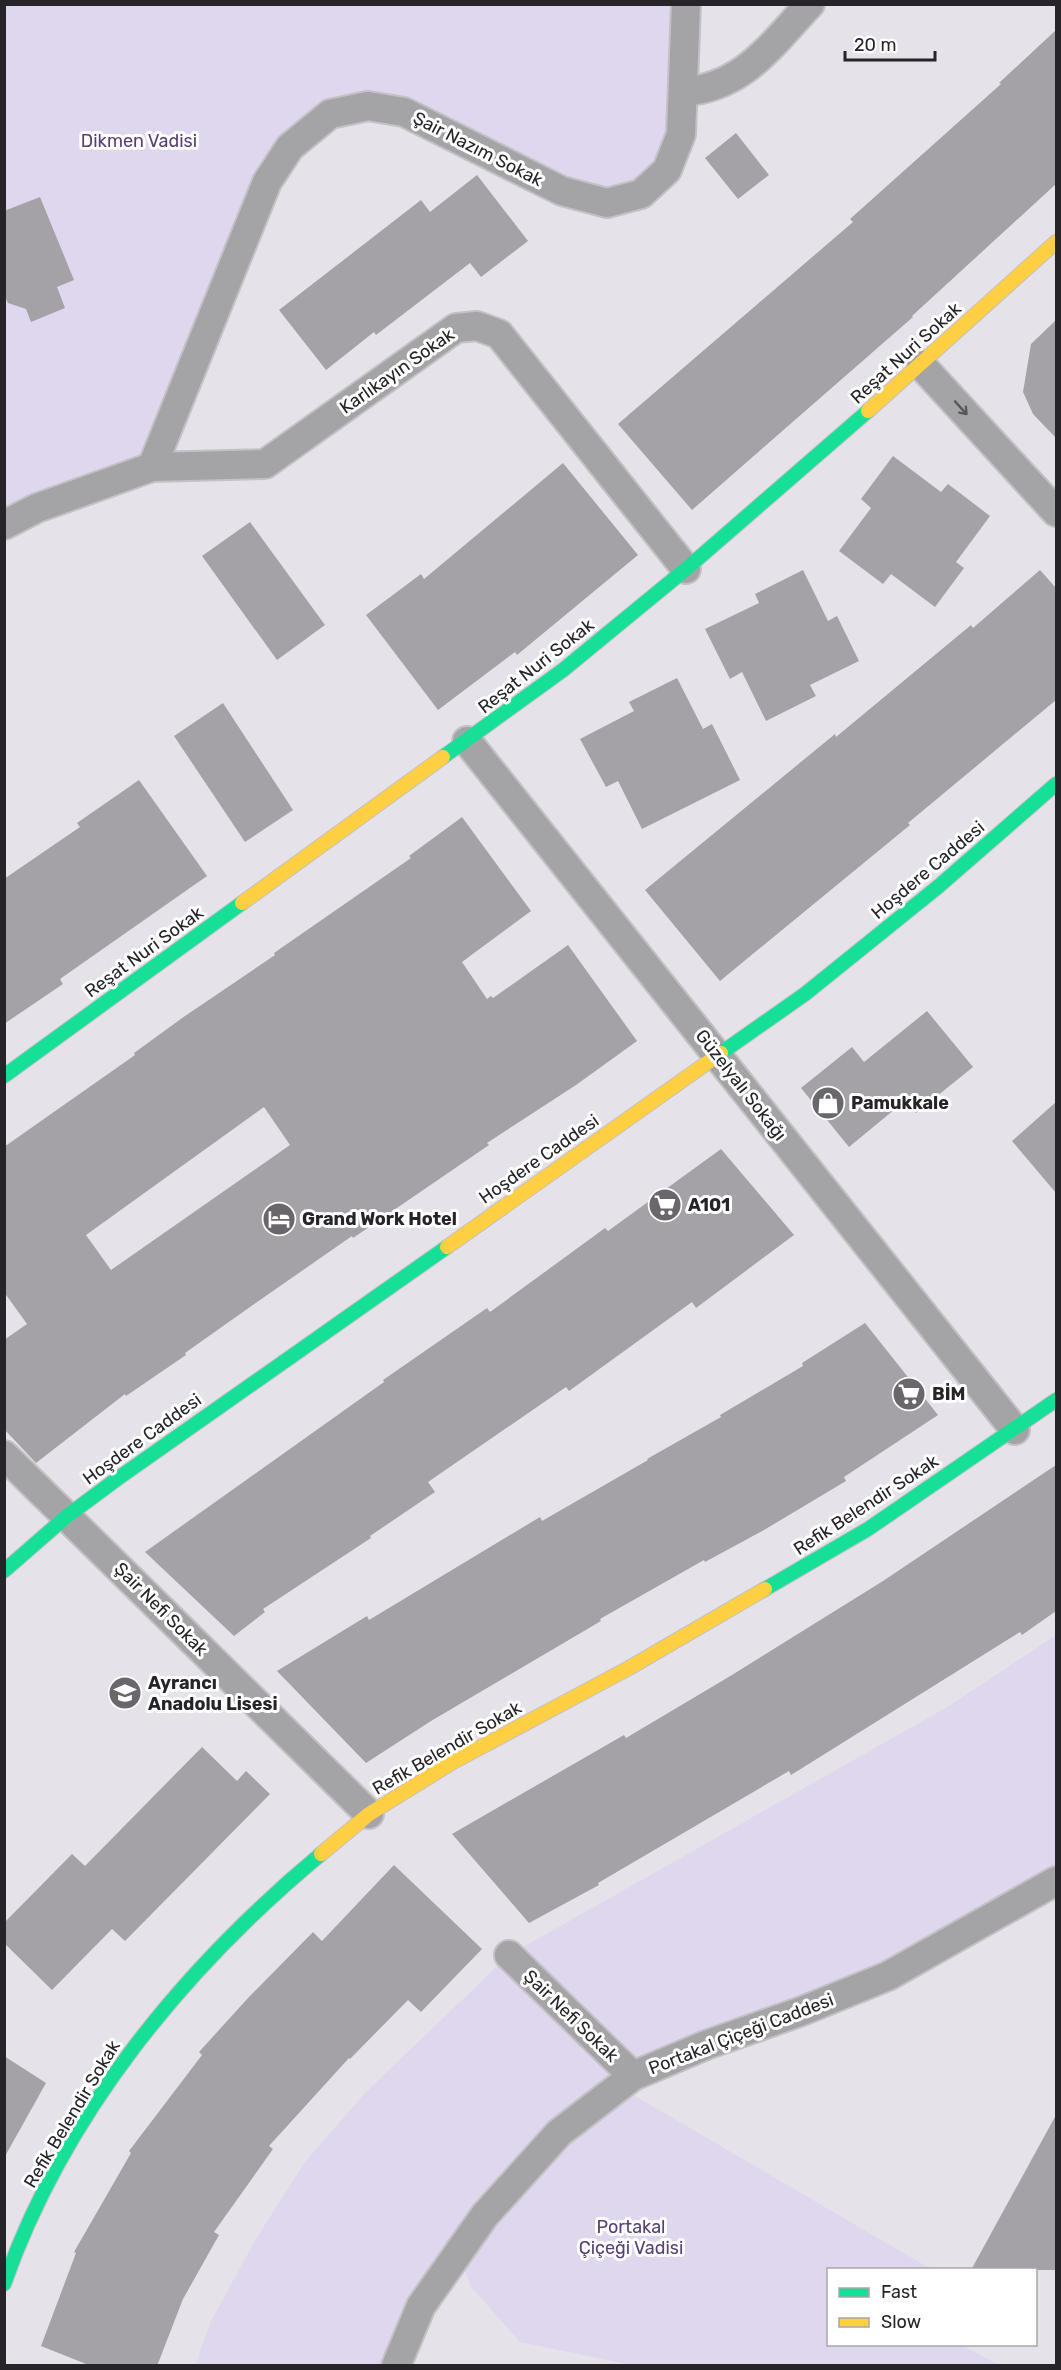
<svg xmlns="http://www.w3.org/2000/svg" width="1061" height="2370" font-family="Rubik,sans-serif">
<rect width="100%" height="100%" fill="#e5e3e9"/>
<!-- park -->
<g fill="#dfd7ed">
<path d="M5 5H686L667 170 607 203 368 106 290 147 152 467 5 525Z"/>
<path d="M1056 1635V1881L888 1976 618 2086 931 2269 828 2270V2344L961 2345 999 2365 877 2364 636 2366 520 2342 472 2288 456 2250 393 2365 195 2366 211 2321 257 2237 305 2162 365 2093 509 1955 949 1706Z"/>
</g>
<!-- building -->
<g fill="#a4a2a7" fill-rule="evenodd">
<path d="M1056 30V184L912 316 913 317 692 510 618 424 853 222 850 219 1001 84 999 83Z"/>
<path d="M736 133 769 175 738 199 705 158Z"/>
<path d="M477 175 528 241 481 277 470 263 376 335 374 332 326 370 279 310 421 200 430 212Z"/>
<path d="M40 197 74 280 57 287 65 308 31 322 26 309 8 303 4 295V211Z"/>
<path d="M1056 320V438L1033 414 1023 392 1031 344Z"/>
<path d="M893 456 941 492 948 484 990 516 956 562 964 568 935 607 891 574 883 584 839 551 871 508 861 499Z"/>
<path d="M563 463 638 555 517 655 515 652 438 710 366 615 421 574 424 579Z"/>
<path d="M250 522 325 625 277 660 202 556Z"/>
<path d="M803 570 828 621 837 616 859 661 810 685 816 696 766 721 742 672 730 679 705 629 759 603 755 594Z"/>
<path d="M1040 570 1056 588V700L908 823 910 825 720 981 645 890 835 734 836 737 971 625 973 628Z"/>
<path d="M677 678 703 729 712 724 740 780 642 829 618 781 606 787 580 739 634 711 629 702Z"/>
<path d="M223 703 293 810 245 842 174 736Z"/>
<path d="M139 780 207 876 60 979 63 984 4 1024V879L80 827 77 823Z"/>
<path d="M462 817 531 911 462 962 487 999 491 996 493 998 568 945 637 1041 576 1085 487 1143 489 1145 353 1238 352 1236 260 1300 185 1353 186 1355 126 1396 125 1394 36 1463 4 1429V1340L27 1324 4 1292V1147L135 1055 134 1053 185 1016 275 955 274 953 411 858 409 856ZM264 1107 290 1145 111 1270 86 1235Z"/>
<path d="M927 1011 973 1067 916 1113 906 1100 849 1147 801 1088 852 1047 864 1062Z"/>
<path d="M1056 1102V1193L1012 1141Z"/>
<path d="M721 1149 794 1235 696 1308 692 1302 569 1391 566 1387 428 1482 435 1492 370 1536 371 1538 263 1609 265 1612 234 1636 145 1552 384 1382 383 1380 487 1308 490 1312 605 1228 608 1231Z"/>
<path d="M865 1323 938 1415 844 1477 846 1481 764 1530 705 1562 704 1560 600 1619 601 1621 431 1721 366 1763 277 1671 367 1616 369 1620 540 1517 542 1521 648 1460 647 1459 721 1417 720 1415 803 1366 802 1363Z"/>
<path d="M1056 1465V1611L1022 1635 1020 1632 791 1775 789 1771 598 1883 599 1885 529 1923 452 1834 624 1735 626 1738 732 1675 883 1581Z"/>
<path d="M202 1747 237 1781 246 1771 270 1794 125 1941 112 1929 52 1990 4 1943V1923L72 1854 85 1866Z"/>
<path d="M394 1865 482 1949 421 2012 408 2000 350 2059 349 2058 269 2146 273 2149 214 2232 219 2235 183 2299 157 2366H91L41 2346 76 2253 74 2252 131 2153 129 2151 202 2055 199 2052 248 1998 313 1932 322 1941Z"/>
<path d="M4 2056 46 2083 4 2158Z"/>
<path d="M1056 2115V2270H971Z"/>
</g>
<g fill="none" stroke-linecap="round" stroke-linejoin="round">
<defs>
<g id="street">
<path d="M683 92C744 87 770 46 810 4"/>
<path d="M921 365 1056 512"/>
<path d="M152 467 267 182 290 147 330 114 368 106 404 112 562 191 607 203 641 194 667 170 681 134 686 4"/>
<path d="M4 525 37 508 152 467 265 464 456 328 477 326 499 334 686 569"/>
<path d="M467 741 1015 1430"/>
<path d="M4 1455 369 1814"/>
<path d="M509 1955 633 2076"/>
<path d="M396 2366 421 2306 485 2215 559 2133 633 2076 706 2045 802 2011 888 1976 1056 1881"/>
</g>
<g id="fast">
<path d="M443 757 563 670 686 569 868 411"/>
<path d="M721 1053 805 994 939 886 1056 784"/>
<path d="M4 1076 242 903"/>
<path d="M4 1571 67 1516 117 1479 447 1247"/>
<path d="M765 1589 868 1529 1056 1400"/>
<path d="M4 2284C64 2114 183 1969 321 1854"/>
</g>
<g id="slow">
<path d="M868 411 1056 242"/>
<path d="M242 903 443 757"/>
<path d="M447 1247 721 1053"/>
<path d="M321 1854 369 1814 453 1762 629 1668 765 1589"/>
</g>
</defs>
<!-- street casing -->
<use href="#street" stroke="#c3c1c5" stroke-width="32"/>
<!-- fast casing -->
<use href="#fast" stroke="#c3c1c5" stroke-width="16"/>
<!-- slow casing -->
<use href="#slow" stroke="#c3c1c5" stroke-width="16"/>
<!-- street -->
<use href="#street" stroke="#a4a4a6" stroke-width="28"/>
<!-- fast -->
<use href="#fast" stroke="#16e098" stroke-width="14"/>
<!-- slow -->
<use href="#slow" stroke="#ffcf43" stroke-width="14"/>
</g>
<!-- one-way arrows -->
<defs><path id="oneway-shaft" d="M-6 0H5M1.5-3L5.5 0L1.5 3" fill="none" stroke-width="1.6" stroke-linecap="round" stroke-linejoin="round" transform="scale(1.5)"/></defs>
<use stroke="#58575a" href="#oneway-shaft" transform="translate(961 408) rotate(48)"/>
<!-- icons -->
<defs>
<symbol id="shop-disc" viewBox="-11 -11 22 22"><circle r="9.5" fill="#69676c" stroke="#fff"/><path d="M-5-2.5h2.3a2.7 3.5 0 0 1 5.4 0H5L5.5 6h-11ZM-1.5-2.5h3a1.5 2.3 0 0 0-3 0Z" fill="#fff"/></symbol>
<symbol id="supermarket-disc" viewBox="-11 -11 22 22"><circle r="9.5" fill="#69676c" stroke="#fff"/><path d="M-6-5.5h2.5l.6 2H6L4.5 2H-2.5L-4.4-4H-6ZM-1.5 3.2a1.3 1.3 0 1 0 .1 0ZM3 3.2a1.3 1.3 0 1 0 .1 0Z" fill="#fff"/></symbol>
<symbol id="hotel-disc" viewBox="-11 -11 22 22"><circle r="9.5" fill="#69676c" stroke="#fff"/><path d="M-6-4.5h1.5V1H6V5H4.5V3h-9V5H-6ZM-4 0a1.8 1.8 0 1 1 3.6 0ZM.5 0V-2.5h3Q6-2.5 6 0Z" fill="#fff"/></symbol>
<symbol id="school-disc" viewBox="-11 -11 22 22"><circle r="9.5" fill="#69676c" stroke="#fff"/><path d="M0-5L7-2L0 1L-7-2ZM-4 1L0 2.5L4 1V4Q0 6-4 4Z" fill="#fff"/></symbol>
</defs>
<g fill-rule="evenodd">
<use href="#shop-disc" x="809" y="1084" width="38" height="38"/>
<use href="#supermarket-disc" x="646" y="1186" width="38" height="38"/>
<use href="#hotel-disc" x="260" y="1200" width="38" height="38"/>
<use href="#supermarket-disc" x="890" y="1375" width="38" height="38"/>
<use href="#school-disc" x="106" y="1674" width="38" height="38"/>
</g>
<g text-anchor="middle" dominant-baseline="central" stroke-width="6" stroke-linejoin="round" paint-order="stroke">
<!-- park labels -->
<g font-size="18" fill="#574076" stroke="#fff">
<text x="139" y="141">Dikmen Vadisi</text>
<text x="631" y="2227">Portakal<tspan x="631" dy="21">Çiçeği Vadisi</tspan></text>
</g>
<!-- street labels -->
<g font-size="18" fill="#262428" stroke="#fff">
<text transform="translate(478 149) rotate(27)">Şair Nazım Sokak</text>
<text transform="translate(906 353) rotate(-42)">Reşat Nuri Sokak</text>
<text transform="translate(397 371) rotate(-35)">Karlıkayın Sokak</text>
<text transform="translate(536 666) rotate(-38)">Reşat Nuri Sokak</text>
<text transform="translate(928 870) rotate(-40)">Hoşdere Caddesi</text>
<text transform="translate(144 952) rotate(-36)">Reşat Nuri Sokak</text>
<text transform="translate(741 1085) rotate(52)">Güzelyalı Sokağı</text>
<text transform="translate(539 1159) rotate(-35)">Hoşdere Caddesi</text>
<text transform="translate(142 1439) rotate(-36)">Hoşdere Caddesi</text>
<text transform="translate(866 1505) rotate(-33)">Refik Belendir Sokak</text>
<text transform="translate(161 1609) rotate(45)">Şair Nefi Sokak</text>
<text transform="translate(447 1748) rotate(-30)">Refik Belendir Sokak</text>
<text transform="translate(571 2016) rotate(44)">Şair Nefi Sokak</text>
<text transform="translate(741 2034) rotate(-21)">Portakal Çiçeği Caddesi</text>
<text transform="translate(72 2114) rotate(-59)">Refik Belendir Sokak</text>
</g>
<!-- poi labels -->
<g font-size="18" font-weight="bold" fill="#262428" stroke="#fff" text-anchor="start">
<text x="851" y="1103">Pamukkale</text>
<text x="688" y="1205">A101</text>
<text x="302" y="1219">Grand Work Hotel</text>
<text x="932" y="1394">BİM</text>
<text x="148" y="1683">Ayrancı<tspan x="148" dy="21">Anadolu Lisesi</tspan></text>
</g>
</g>
<!-- border -->
<rect width="1061" height="2370" fill="none" stroke="#262428" stroke-width="12"/>
<!-- legend -->
<rect x="827" y="2268" width="210" height="78" fill="#ffffff" stroke="#a8a7a9" stroke-width="1.5"/>
<rect x="839" y="2288" width="30" height="9" fill="#16e098" stroke="#a8a7a9" stroke-width="1.5"/>
<text x="881" y="2298" font-size="18" fill="#262428">Fast</text>
<rect x="839" y="2318" width="30" height="9" fill="#ffcf43" stroke="#a8a7a9" stroke-width="1.5"/>
<text x="881" y="2328" font-size="18" fill="#262428">Slow</text>
<!-- scale -->
<path d="M845 51v9h90v-9" fill="none" stroke="#262428" stroke-width="3"/>
<text x="854" y="51" font-size="18" fill="#262428" stroke="#ffffff" stroke-width="4.5" paint-order="stroke">20 m</text>
</svg>
